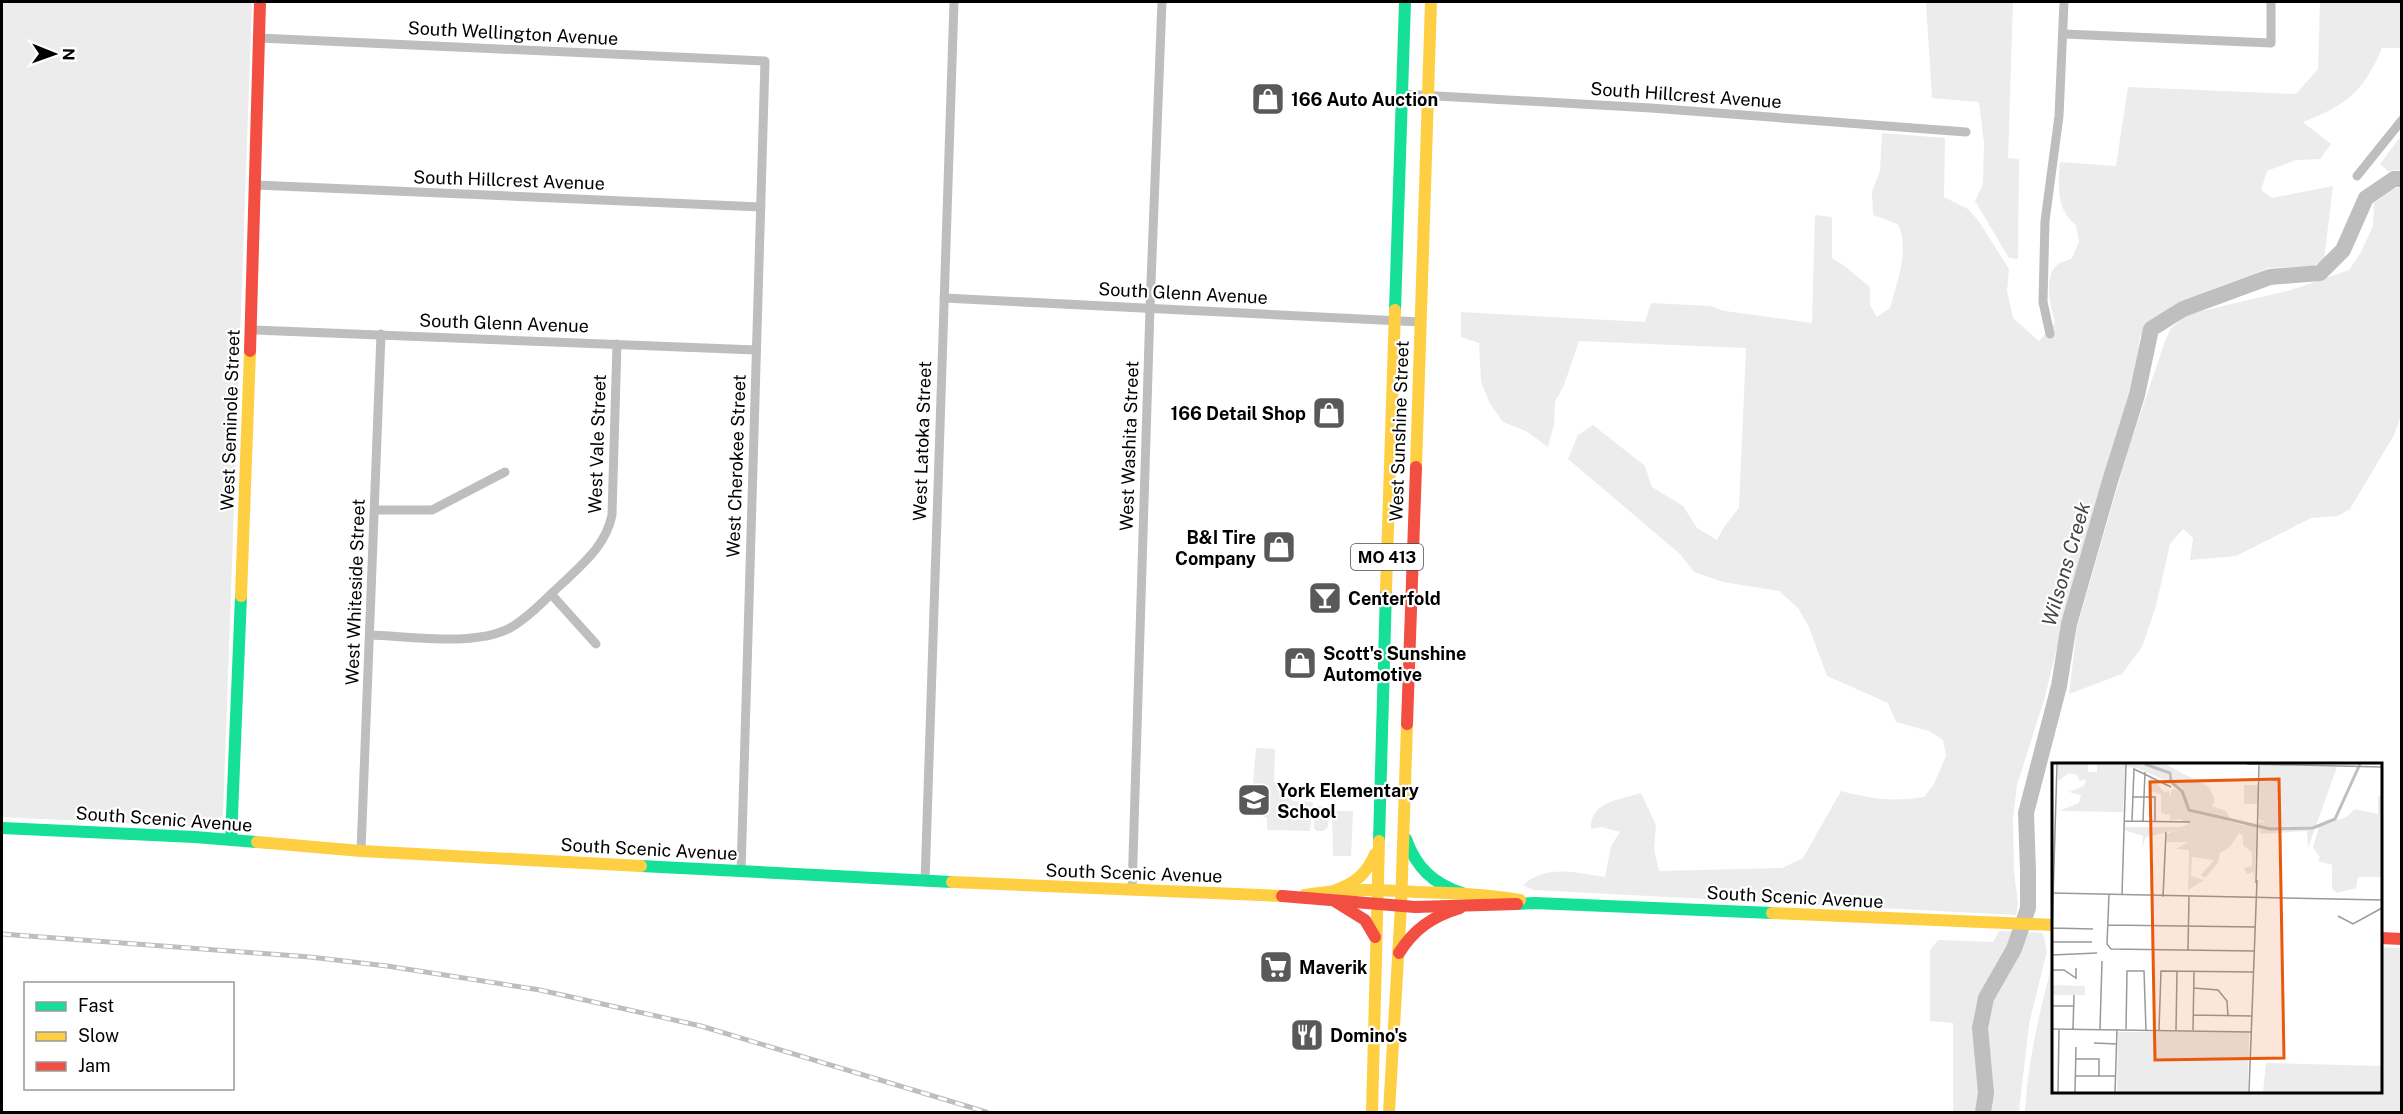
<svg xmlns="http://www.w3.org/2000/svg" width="2403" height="1114" font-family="'Public Sans',sans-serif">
<rect width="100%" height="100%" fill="#fff"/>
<!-- green -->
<g fill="#ececec">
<path d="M2 2H252L223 816 208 827 2 817Z"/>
<path d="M1926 2H2013L2008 158 2019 159 2018 259 2009 258 1975 201 1983 184 1984 143 1979 102 1932 98Z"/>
<path d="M2320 2H2401V48H2382C2364 91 2347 105 2303 122L2331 144 2320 159 2296 160 2267 171 2261 190 2272 198 2333 186 2324 260 2312 266 2268 268 2231 286 2176 304 2152 320 2140 336 2132 390 2066 610 2045 697 2017 785 2013 819 2014 872 2018 904 2016 915 1533 890 1523 885C1548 864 1575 873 1605 877L1611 846 1620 832 1602 827 1591 829C1590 801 1620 800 1641 793L1656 825 1654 849 1659 871 1782 868 1803 858 1841 791C1872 799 1892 802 1924 797L1934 784 1946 756 1943 740 1929 731 1896 722 1888 703 1827 676 1809 627 1798 608 1779 591 1723 582 1694 572 1680 554 1568 459 1578 435 1593 425 1645 466 1652 487 1683 506 1697 528 1717 540 1724 527 1739 508 1746 348 1579 341 1564 385 1555 402 1554 424 1548 447 1526 431 1503 422 1490 404 1481 382 1479 343 1461 337V312L1645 322 1651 303 1710 306 1725 311 1812 323 1815 215 1832 217V258L1843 265 1870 287V305L1877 317 1890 308C1897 282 1910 250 1898 224L1873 215 1872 192 1880 171 1882 133 1945 138 1944 197 1968 209 1978 220 2009 269 2007 291 2013 318 2039 341 2055 323C2051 306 2042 278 2058 264 2062 262 2068 260 2072 258L2079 242 2076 225C2056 210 2058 185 2060 162L2116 166 2128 87 2296 94 2318 69Z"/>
<path d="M2401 136V170L2388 171 2380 164Z"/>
<path d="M2401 187V416L2394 435 2350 509 2338 516 2311 518 2236 556 2190 560 2193 538 2183 529 2170 544 2156 606 2142 647 2122 674 2069 694 2077 627 2129 447 2165 341 2171 328 2189 314 2291 290 2349 270 2361 252 2373 226 2374 203 2394 189Z"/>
<path d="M1256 748 1275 749 1274 782 1289 784V798L1292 799V801L1313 802 1310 831 1267 830V818L1263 817 1265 786 1253 784Z"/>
<path d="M1317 806H1324L1328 809V827L1323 831H1317L1314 828V809Z"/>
<path d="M1332 811H1353L1351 856H1333Z"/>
<path d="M1999 931 2043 933 2047 951 2029 1024 2019 1112H1953V1023L1930 1021V950L1938 940 1993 942Z"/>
<path d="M2381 947 2401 948V1112H2025C2028 1061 2039 1012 2053 962L2054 1092H2380Z"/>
</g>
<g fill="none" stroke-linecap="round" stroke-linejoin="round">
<!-- river -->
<path stroke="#bfbfbf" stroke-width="16" d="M1983 1112 1986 1093 1980 1028 1986 998 2014 949 2028 908V871L2026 813 2059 686 2069 624 2110 481 2137 395 2151 329 2183 309 2270 277 2320 273 2343 250 2366 198 2394 179H2402"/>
<!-- street -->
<g stroke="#bebebe" stroke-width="9">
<path d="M2064 34 2271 43V2"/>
<path d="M259 38 765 61 741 872"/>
<path d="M1402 94 1651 108 1966 132"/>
<path d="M2357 176 2402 120"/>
<path d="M256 185 761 207"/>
<path d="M944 298 1421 322"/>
<path d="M251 330 756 350"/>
<path d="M2050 334 2043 302 2045 221 2059 116 2064 2"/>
<path d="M375 510H432L505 472"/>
<path d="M551 594 596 644"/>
<path d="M370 635C408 636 476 647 510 628 530 617 548 596 565 581 586 561 606 544 612 515L617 344"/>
<path d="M361 851 381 334"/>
<path d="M925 882 954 2"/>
<path d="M1132 891 1150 308 1162 2"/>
</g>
<!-- fast -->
<g stroke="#16e098" stroke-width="12">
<path d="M1395 310 1405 2"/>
<path d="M2 828 195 837 257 842"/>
<path d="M1406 839C1416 867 1433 884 1462 893"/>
<path d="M231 840 241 596"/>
<path d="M1379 841 1386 590"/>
<path d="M641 866 952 882"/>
<path d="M1517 904 1535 903 1772 913"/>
</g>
<!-- slow -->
<g stroke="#ffcf43" stroke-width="12">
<path d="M1416 467 1431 2"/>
<path d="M1386 590 1395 310"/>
<path d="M241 596 250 351"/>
<path d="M257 842 361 851 641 866"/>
<path d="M952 882 1282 896"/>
<path d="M1336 890C1356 883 1367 873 1375 854"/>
<path d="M1305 895C1342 888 1380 890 1417 892 1452 893 1486 894 1520 900"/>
<path d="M1772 913 2054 925"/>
<path d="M1372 1112 1379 841"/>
<path d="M1389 1112 1401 906 1407 724"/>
</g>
<!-- jam -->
<g stroke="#f24e42" stroke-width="12">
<path d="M250 351 260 2"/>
<path d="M1407 724 1416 467"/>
<path d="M1282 896 1415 907 1517 904"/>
<path d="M1336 902 1365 920 1375 937"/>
<path d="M2380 938 2402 939"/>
<path d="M1399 953C1414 929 1433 916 1460 908"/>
</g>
<defs>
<path id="rail" d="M2 934 310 957 387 966 540 990 701 1026 986 1112"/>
</defs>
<!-- rail casing -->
<use href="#rail" stroke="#bebebe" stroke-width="5"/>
<!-- rail -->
<use href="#rail" stroke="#fff" stroke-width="3" stroke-dasharray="9" stroke-linecap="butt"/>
</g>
<!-- icons -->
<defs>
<symbol id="shop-square" viewBox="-11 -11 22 22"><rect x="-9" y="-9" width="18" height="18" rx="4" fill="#595959" stroke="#fff"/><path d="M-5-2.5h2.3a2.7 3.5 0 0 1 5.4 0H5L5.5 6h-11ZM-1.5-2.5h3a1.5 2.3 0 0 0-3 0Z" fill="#fff"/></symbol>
<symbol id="bar-square" viewBox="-11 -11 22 22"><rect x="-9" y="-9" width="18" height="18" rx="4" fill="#595959" stroke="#fff"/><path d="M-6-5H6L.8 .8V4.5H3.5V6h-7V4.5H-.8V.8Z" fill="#fff"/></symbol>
<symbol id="school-square" viewBox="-11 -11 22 22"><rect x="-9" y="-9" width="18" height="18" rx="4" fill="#595959" stroke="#fff"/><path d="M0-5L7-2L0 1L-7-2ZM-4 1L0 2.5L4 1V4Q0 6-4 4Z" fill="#fff"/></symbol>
<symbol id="supermarket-square" viewBox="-11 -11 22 22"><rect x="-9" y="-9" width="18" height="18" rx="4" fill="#595959" stroke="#fff"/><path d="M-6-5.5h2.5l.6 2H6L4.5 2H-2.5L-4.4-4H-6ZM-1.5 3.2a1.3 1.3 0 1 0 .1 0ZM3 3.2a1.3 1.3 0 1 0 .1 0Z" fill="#fff"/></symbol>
<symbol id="restaurant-square" viewBox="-11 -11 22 22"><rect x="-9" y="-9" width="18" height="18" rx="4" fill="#595959" stroke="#fff"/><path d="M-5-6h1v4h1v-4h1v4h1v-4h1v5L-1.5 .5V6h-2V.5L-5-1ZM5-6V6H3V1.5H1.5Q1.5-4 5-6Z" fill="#fff"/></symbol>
</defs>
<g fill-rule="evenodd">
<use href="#shop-square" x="1249" y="80" width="38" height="38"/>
<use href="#shop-square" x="1310" y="394" width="38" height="38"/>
<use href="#shop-square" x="1260" y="528" width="38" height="38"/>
<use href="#bar-square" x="1306" y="579" width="38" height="38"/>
<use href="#shop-square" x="1281" y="644" width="38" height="38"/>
<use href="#school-square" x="1235" y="781" width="38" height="38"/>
<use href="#supermarket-square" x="1257" y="948" width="38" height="38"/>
<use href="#restaurant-square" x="1288" y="1016" width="38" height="38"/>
</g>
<g text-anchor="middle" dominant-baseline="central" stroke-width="4.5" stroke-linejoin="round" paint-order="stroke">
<!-- shield labels -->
<rect fill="#fff" stroke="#4c4c4c" stroke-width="1.5" x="1351" y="544" width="72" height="26" rx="4.5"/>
<g font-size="16" font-weight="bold" fill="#000">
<text x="1387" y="557">MO 413</text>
</g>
<!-- street labels -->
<g font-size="18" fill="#000" stroke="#fff">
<text transform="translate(513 33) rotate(3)">South Wellington Avenue</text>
<text transform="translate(1686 95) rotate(4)">South Hillcrest Avenue</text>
<text transform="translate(509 180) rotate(2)">South Hillcrest Avenue</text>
<text transform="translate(1183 293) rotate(3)">South Glenn Avenue</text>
<text transform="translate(504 323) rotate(2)">South Glenn Avenue</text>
<text transform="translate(230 420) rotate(-88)">West Seminole Street</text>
<text transform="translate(1399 431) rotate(-88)">West Sunshine Street</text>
<text transform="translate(922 441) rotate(-88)">West Latoka Street</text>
<text transform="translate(597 444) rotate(-88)">West Vale Street</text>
<text transform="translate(1129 446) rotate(-88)">West Washita Street</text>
<text transform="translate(736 466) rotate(-88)">West Cherokee Street</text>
<text transform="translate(355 592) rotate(-88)">West Whiteside Street</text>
<text transform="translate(164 819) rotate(4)">South Scenic Avenue</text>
<text transform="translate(649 849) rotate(3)">South Scenic Avenue</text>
<text transform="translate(1134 873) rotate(2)">South Scenic Avenue</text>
<text transform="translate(1795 897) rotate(3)">South Scenic Avenue</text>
</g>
<!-- poi labels -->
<g font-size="18" font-weight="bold" fill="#000" stroke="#fff" text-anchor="start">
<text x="1291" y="99">166 Auto Auction</text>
<text x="1306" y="413" text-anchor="end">166 Detail Shop</text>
<text x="1256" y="537" text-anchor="end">B&amp;I Tire<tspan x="1256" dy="21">Company</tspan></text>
<text x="1348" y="598">Centerfold</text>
<text x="1323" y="653">Scott's Sunshine<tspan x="1323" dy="21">Automotive</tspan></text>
<text x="1277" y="790">York Elementary<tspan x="1277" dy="21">School</tspan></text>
<text x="1299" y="967">Maverik</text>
<text x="1330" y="1035">Domino's</text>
</g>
<!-- water labels -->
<g font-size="20" font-style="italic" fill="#444" stroke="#fff">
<text transform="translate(2066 564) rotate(-74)">Wilsons Creek</text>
</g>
</g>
<!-- overview -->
<g transform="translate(2052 763)">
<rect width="330" height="330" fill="#fff"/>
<path d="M6 1H36V9H45V1H40H73L71 49 7 48 27 40 29 32 17 29 32 23 34 16 28 18 25 12 17 10 6 18ZM75 1 97 2 116 11 118 20 86 5 75 4ZM99 1H113L157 24 163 37 160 43 174 48 179 56 137 45 130 24 120 19 119 10ZM208 2 285 4 256 85 255 68 208 71 207 59H214L207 57ZM98 13 112 29 117 28 118 34 120 26 128 27 138 48 190 62H205L202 119 201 109 195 111 192 105 200 103V89L191 82V73L187 70 178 84 168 90 166 100 153 115 149 112 162 97 140 94 139 113 152 117 136 127 137 87 124 86 136 79H115V71L124 67 94 74 90 85 91 73 72 67 73 64H129L138 60 127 56 118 58V52L109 50V31L98 28ZM192 22H206V41H192ZM326 33 330 34V114H306L304 125 285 130 280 126V102L266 98 268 95 261 84 267 63 294 54 303 46 326 51ZM0 222 33 223V232H0ZM66 269H197L196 329H65ZM214 300 330 303V329H211Z" fill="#ececec"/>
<path fill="none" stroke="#bfbfbf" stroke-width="3" d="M93 1 118 10 119 19 130 28 137 47 218 66 261 65M261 65 283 56 308 1"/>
<path fill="none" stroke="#999" stroke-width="1.5" d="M195 1 330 4M80 34H103V58M72 58 138 59M80 58 82 6 119 24M91 58 93 9M204 120 207 1M0 130 330 137M57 131 55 181 59 186 202 188M70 132 74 1M111 134 114 69M286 153 301 161 330 145M56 162 203 164M0 165 41 166M0 170 5 1M0 179H40M136 187 137 133M0 192 45 190M0 207H12L24 215V205M142 225 166 227 175 238 176 253M0 243H22M141 252 200 253M0 266 199 269M21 266 22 232M48 266 50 198M74 266 75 208H92L94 267M107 267 109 208 202 209M124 267 125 208M141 267 142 209M42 280 65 281M24 296H47V313M23 313H64M6 329 7 266M23 329 24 284M63 329 65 266M197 329 205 117"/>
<path fill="#e8590c" fill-opacity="0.15" stroke="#e8590c" stroke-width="3" d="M227 16 232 295 103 297 98 19Z"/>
<rect width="330" height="330" fill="none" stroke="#000" stroke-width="3"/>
</g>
<!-- border -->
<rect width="2403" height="1114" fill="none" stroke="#000000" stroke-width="6"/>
<!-- legend -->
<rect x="24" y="982" width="210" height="108" fill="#ffffff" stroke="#999999" stroke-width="1.5"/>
<rect x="36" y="1002" width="30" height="9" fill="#16e098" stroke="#999999" stroke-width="1.5"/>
<text x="78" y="1012" font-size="18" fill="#000000">Fast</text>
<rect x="36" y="1032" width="30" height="9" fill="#ffcf43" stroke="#999999" stroke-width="1.5"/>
<text x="78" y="1042" font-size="18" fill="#000000">Slow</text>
<rect x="36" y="1062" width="30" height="9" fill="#f24e42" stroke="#999999" stroke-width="1.5"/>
<text x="78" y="1072" font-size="18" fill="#000000">Jam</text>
<!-- north arrow -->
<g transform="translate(54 54) rotate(91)" stroke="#ffffff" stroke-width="4.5" paint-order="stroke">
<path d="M0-4.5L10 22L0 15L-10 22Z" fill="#000000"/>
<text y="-9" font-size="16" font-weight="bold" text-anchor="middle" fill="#000000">N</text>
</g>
</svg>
